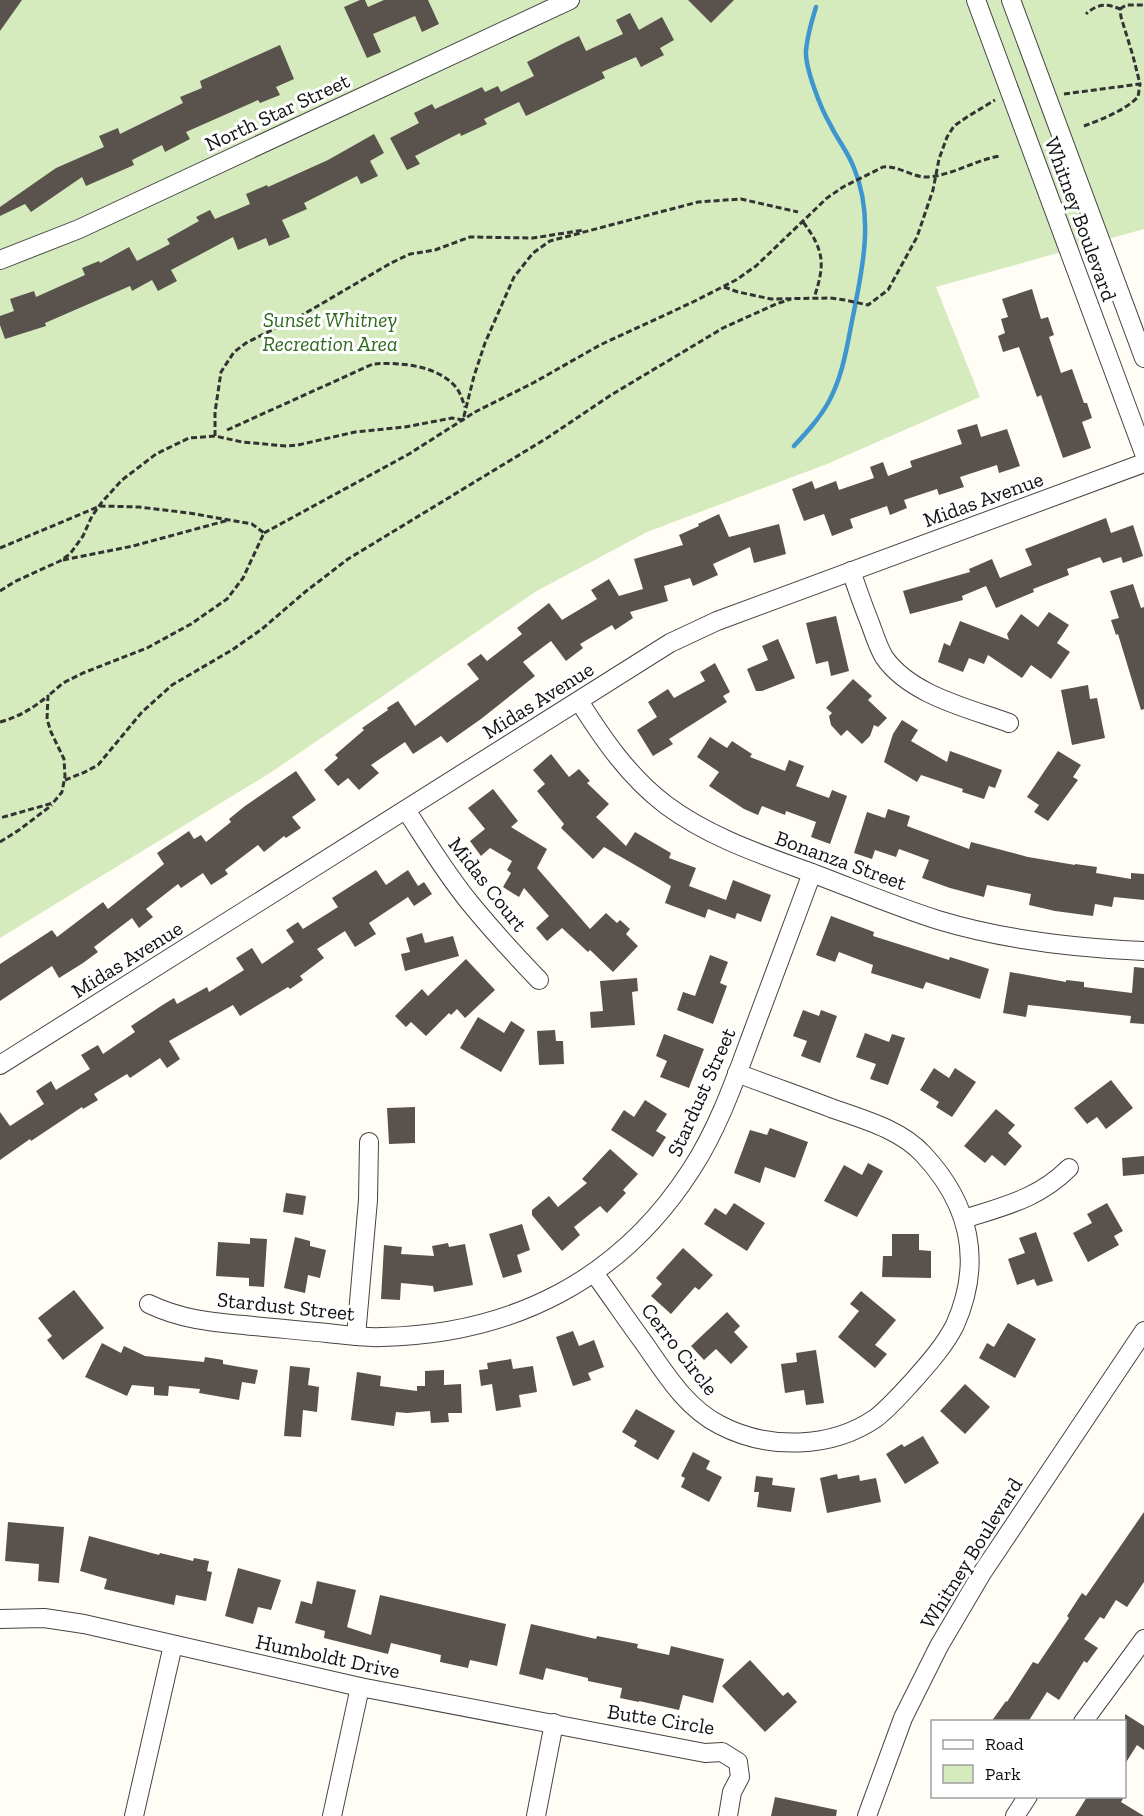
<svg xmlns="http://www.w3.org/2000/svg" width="1144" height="1816" font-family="'Zilla Slab',serif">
<rect width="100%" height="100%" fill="#fffdf5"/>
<!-- green -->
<path fill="#d5ebbd" d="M0 0H1144V229L936 287 980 397 827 464 647 532 535 592 270 773 0 938Z"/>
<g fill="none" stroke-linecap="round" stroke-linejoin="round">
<!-- stream -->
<path stroke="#3f96cf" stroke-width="4.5" d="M794 446C807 432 819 419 828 403 843 376 847 346 853 316 863 267 874 216 854 168 848 152 837 139 830 124 821 109 805 68 806 51 807 36 812 20 816 7"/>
</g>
<!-- building -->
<g fill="#5a524d">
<path d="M0 0H22L0 31Z"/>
<path d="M360 0H365L368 7 384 0H428L439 24 422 32 415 16 373 34 381 52 367 58 344 7Z"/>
<path d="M688 0H734L711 23Z"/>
<path d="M630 13 639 30 662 17 674 40 660 48 664 55 641 67 636 57 602 72 605 78 526 116 519 102 484 119 487 124 461 136 460 133 415 156 420 164 407 170 390 138 419 123 414 113 432 104 435 109 482 87 485 92 498 86 501 92 534 76 527 62 562 44 579 36 586 51 623 34 616 20Z"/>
<path d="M280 45 294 79 276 87 280 95 260 103 258 100 186 132 190 139 165 152 162 145 132 160 134 165 86 186 82 177 31 212 25 204 0 216V207L56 168 104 147 99 136 118 128 120 134 183 103 180 97 202 88 200 81Z"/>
<path d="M374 134 384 153 370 161 378 176 361 184 357 176 304 203 307 209 282 220 290 237 269 246 266 238 238 250 233 237 171 270 177 281 158 291 152 280 132 291 130 286 45 323 46 326 5 339 0 325V316L14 311 10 299 34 291 36 297 85 275 82 268 99 261 100 263 129 247 137 261 170 244 167 239 199 221 196 217 210 210 215 219 250 204 246 194 267 185 268 187 328 160Z"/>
<path d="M1032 289 1041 319 1048 317 1054 335 1049 337 1061 373 1072 369 1084 403H1087L1092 418 1082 422 1091 448 1063 458 1041 395 1037 397 1019 347 1003 352 998 336 1005 333 1001 319 1008 317 1002 299Z"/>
<path d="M977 424 981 437 1007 429 1020 466 999 473 997 465 960 477 964 487 939 495 937 489 904 500 907 508 890 515 887 506 850 519 853 528 832 536 824 514 804 521 792 489 812 481 815 489 836 481 839 490 874 478 870 467 883 462 888 476 912 467 910 461 962 444 957 430Z"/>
<path d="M719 514 729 537 779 524 786 554 754 563 750 547 713 564 718 575 693 586 690 578 664 586 668 601 630 612 633 618 615 630 612 625 580 644 583 648 566 661 551 641 523 662 535 676 481 719 447 743 441 736 413 754 405 742 371 765 379 773 359 790 348 778 338 786 324 770 338 758 335 755 364 730 362 728 388 710 387 708 398 701 415 726 479 679 467 664 481 654 487 661 522 634 517 628 549 603 562 620 597 599 591 590 609 579 619 596 643 589 634 559 683 545 679 535 699 526 698 524Z"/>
<path d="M1106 518 1111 533 1133 525 1143 556 1123 563 1121 557 1103 563 1100 557 1067 569 1069 575 1033 589 1034 592 996 608 986 586 962 596 963 600 910 614 903 591 970 572 969 569 992 559 1000 578 1032 565 1025 549Z"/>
<path d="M1133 584 1141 608 1144 607V709L1141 710 1118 634 1116 635 1111 620 1119 618 1110 591Z"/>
<path d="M1049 612 1069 625 1057 643 1070 652 1051 679 1031 665 1022 678 988 655 984 664 969 658 963 672 938 662 944 643 950 646 960 621 1009 640 1007 634 1021 614 1038 627Z"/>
<path d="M836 616 849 671 831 676 828 661 816 664 806 623Z"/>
<path d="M778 639 795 678 762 691H756L747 669 768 660 762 646Z"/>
<path d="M715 663 730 692 723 696 727 702 669 739 673 744 653 756 637 730 657 717 648 702 668 689 674 698 705 681 700 672Z"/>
<path d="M853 679 872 696 868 700 887 718 878 727 874 725 870 736 862 744 847 730 841 736 831 725 829 716 832 713 826 708Z"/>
<path d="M1088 685 1090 699 1097 698 1105 738 1072 745 1061 690Z"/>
<path d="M902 720 918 730 911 741 947 762 950 751 1002 770 995 788 989 786 984 799 962 792 963 789 921 775 917 782 884 762 893 734Z"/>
<path d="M710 737 727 748 732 741 752 754 750 757 785 771 789 760 804 766 796 786 829 798 832 790 847 796 830 844 811 837 816 822 786 811 785 815 762 806 758 815 744 809 709 786 719 772 697 757Z"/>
<path d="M1058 751 1081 765 1073 777 1078 780 1048 821 1034 812 1039 805 1027 797Z"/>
<path d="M551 754 569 777 579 769 590 781 587 783 609 804 596 817 626 846 635 832 671 853 669 858 696 868 689 886 726 900 733 880 771 895 761 922 737 913 735 919 708 909 705 918 665 903 671 886 604 847 593 859 561 828 564 824 537 791 545 784 533 770Z"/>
<path d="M296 771 316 800 292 817 301 828 286 838 284 836 264 852 258 845 225 870 228 874 211 885 203 873 181 888 178 884 146 909 153 917 139 928 132 918 94 947 98 952 83 963 59 978 52 966 0 1001V964L52 930 57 937 103 902 108 909 164 864 157 853 189 831 194 839 201 835 206 842 231 822 229 819 245 806Z"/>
<path d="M493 789 518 821 511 827 547 849 537 868 590 929 606 913 617 923 620 920 630 929 626 934 638 946 613 972 590 950 588 952 562 928 547 941 536 928 549 916 524 888 519 897 503 887 511 873 507 870 512 861 490 848 481 856 470 841 485 829 468 808Z"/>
<path d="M888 809 910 816 907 826 969 849 971 842 1028 857 1075 865V864L1097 867 1096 873 1131 879V873L1144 874V900L1114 897 1112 907 1095 904 1093 916 1055 911 1029 905 1031 894 987 885 984 897 950 888 922 878 929 860 899 849 896 857 875 850 872 859 854 853 867 812 885 818Z"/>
<path d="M376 870 386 885 408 870 418 886 424 882 432 894 414 906 408 897 369 923 376 934 355 947 345 931 317 949 324 958 300 976 303 980 290 989 288 987 240 1016 233 1005 169 1041 180 1059 167 1068 160 1058 130 1078 127 1074 94 1094 98 1100 83 1109 82 1107 31 1141 30 1139 0 1160V1112L10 1126 44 1104 36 1091 51 1081 56 1090 90 1069 81 1055 98 1045 103 1054 135 1032 131 1026 161 1006 174 998 177 1004 207 987 209 992 244 970 236 958 252 948 262 964 294 942 286 930 298 922 303 929 338 907 332 898Z"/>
<path d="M831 916 874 932 873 936 949 960 950 957 989 969 980 999 926 982 923 989 871 973 873 965 839 952 835 962 816 955Z"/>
<path d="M422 933 425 943 453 936 459 956 405 971 401 954 410 952 406 938Z"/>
<path d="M710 955 728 962 720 983 727 986 713 1024 677 1010 683 992 695 996Z"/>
<path d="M466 959 495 990 465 1018 457 1009 451 1015 449 1013 426 1036 411 1022 406 1027 395 1016 422 989 428 996Z"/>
<path d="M1134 967 1144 968V1024L1130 1023 1131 1016 1028 1005 1026 1017 1003 1013 1010 972 1066 982V980L1084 982V987L1132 993Z"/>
<path d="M637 978 638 991 632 992 635 1025 591 1028 590 1012 603 1011 600 981Z"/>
<path d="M803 1010 819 1016 821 1010 837 1016 820 1063 801 1056 807 1041 793 1036Z"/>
<path d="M478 1017 504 1033 511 1021 525 1030 501 1072 460 1048Z"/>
<path d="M555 1030 556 1041H563L564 1064 539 1065 537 1031Z"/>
<path d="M865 1033 889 1042 892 1034 905 1038 888 1085 870 1079 876 1064 856 1057Z"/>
<path d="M664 1034 704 1049 689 1088 660 1077 667 1061 656 1056Z"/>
<path d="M934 1068 949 1078 955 1068 976 1082 952 1117 936 1107 939 1102 920 1090Z"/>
<path d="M1111 1080 1133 1108 1106 1129 1097 1117 1087 1124 1074 1108Z"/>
<path d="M645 1100 667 1114 656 1131 666 1137 653 1157 611 1130 624 1110 634 1117Z"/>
<path d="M415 1107V1143L389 1144 387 1108Z"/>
<path d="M996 1109 1015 1125 1008 1133 1022 1146 1005 1166 992 1155 985 1163 964 1146Z"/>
<path d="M770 1128 808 1142 795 1178 765 1167 760 1183 734 1173 750 1130 767 1135Z"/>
<path d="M610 1149 638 1174 623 1190 626 1193 607 1213 600 1206 574 1227 580 1235 562 1251 532 1215V1210L549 1196 558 1207 587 1183 582 1179Z"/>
<path d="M1144 1156V1174L1123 1176 1122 1158Z"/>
<path d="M868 1163 883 1171 857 1217 824 1201 844 1165 862 1175Z"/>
<path d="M286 1193 306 1196 303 1215 283 1212Z"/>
<path d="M734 1203 765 1223 747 1251 704 1224 715 1208 726 1215Z"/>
<path d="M1107 1203 1123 1231 1114 1236 1119 1245 1088 1262 1073 1233 1092 1223 1087 1214Z"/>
<path d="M522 1224 530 1250 517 1255 522 1272 503 1278 489 1234Z"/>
<path d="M1036 1232 1053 1281 1037 1286 1034 1279 1017 1285 1008 1259 1025 1253 1019 1238Z"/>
<path d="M892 1234H919V1250L931 1251V1278L882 1277 883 1256H892Z"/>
<path d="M295 1237 310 1241V1246L326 1250 320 1278 308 1275 305 1293 284 1288Z"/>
<path d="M250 1238 267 1239 264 1287 249 1286V1278L216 1276 218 1242 250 1244Z"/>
<path d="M448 1243 449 1247 465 1244 473 1285 434 1292 433 1286 401 1283 400 1300 381 1299 384 1245 402 1247 401 1254 434 1256 432 1246Z"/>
<path d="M683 1248 713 1275 699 1290 695 1287 671 1314 651 1296 662 1284 656 1278Z"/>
<path d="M74 1290 104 1328 63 1360 47 1340 52 1336 38 1318Z"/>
<path d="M861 1291 896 1320 875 1345 887 1354 875 1368 838 1337 859 1311 850 1304Z"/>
<path d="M727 1312 740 1326 734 1332 748 1347 731 1364 716 1349 704 1360 691 1346Z"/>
<path d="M1008 1323 1036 1339 1015 1378 979 1358 987 1343 994 1347Z"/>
<path d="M573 1331 579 1346 594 1340 604 1367 588 1373 591 1380 573 1386 556 1337Z"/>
<path d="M102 1343 121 1353 124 1346 145 1356 204 1362 205 1357 223 1360V1364L258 1370 255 1384 242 1382 239 1400 199 1393 200 1389 169 1386 168 1396 154 1395V1387L132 1385 127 1396 85 1377Z"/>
<path d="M816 1350 824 1403 806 1405 804 1390 785 1393 781 1364 797 1362 796 1353Z"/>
<path d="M511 1359 513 1369 533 1366 537 1392 519 1395 521 1407 496 1411 492 1384 481 1386 479 1370 488 1369 487 1363Z"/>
<path d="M290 1366 310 1368 308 1385 319 1387 317 1412 303 1410 301 1437 284 1436Z"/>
<path d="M444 1370V1385L461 1384 462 1413H448L449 1422 431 1423 430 1411 407 1413 396 1412 394 1426 351 1420 357 1372 381 1376 380 1386 417 1391V1386H425V1371Z"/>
<path d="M965 1384 990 1407 965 1434 940 1411Z"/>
<path d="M636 1409 675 1431 658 1460 634 1446 637 1441 622 1432Z"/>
<path d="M923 1436 939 1463 905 1484 886 1454 902 1444 904 1447Z"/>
<path d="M693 1452 710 1461 706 1469 722 1477 709 1502 681 1487 685 1478 681 1476Z"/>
<path d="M837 1474 838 1479 859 1475 860 1481 876 1478 881 1502 827 1513 820 1478Z"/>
<path d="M756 1476 773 1478 772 1485 795 1488 791 1512 757 1507 759 1492H754Z"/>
<path d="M1144 1512V1582L1127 1607 1116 1600 1104 1619 1100 1617 1084 1639 1098 1648 1087 1663 1084 1661 1059 1700 1047 1692 1028 1722H991L1006 1701 1007 1702 1033 1662 1038 1664 1069 1618 1067 1616 1082 1593 1086 1596Z"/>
<path d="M8 1522 64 1527 59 1583 38 1581 39 1564 5 1561Z"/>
<path d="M89 1536 159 1555 160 1553 193 1561 194 1558 209 1561 207 1571 212 1572 206 1601 176 1595 174 1605 104 1589 107 1579 80 1571Z"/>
<path d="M238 1568 281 1580 271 1610 258 1607 253 1624 225 1616Z"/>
<path d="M317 1581 356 1590 347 1627 371 1635 380 1595 506 1624 497 1666 470 1660 468 1668 440 1662 441 1655 391 1643 388 1654 324 1638 325 1631 295 1623 301 1601 312 1604Z"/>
<path d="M531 1624 596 1639 597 1636 638 1644 637 1648 669 1655 671 1646 724 1659 713 1703 683 1695 679 1710 639 1701V1702L620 1698 622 1688 588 1681V1678L546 1668 543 1680 519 1674Z"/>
<path d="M750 1660 783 1696 788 1692 797 1702 765 1732 722 1686Z"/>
<path d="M1125 1714 1144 1726V1750L1137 1745 1125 1764Z"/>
<path d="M775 1797 837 1810 836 1816H771Z"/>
<path d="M1087 1797H1124L1121 1802 1144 1816H1075Z"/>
</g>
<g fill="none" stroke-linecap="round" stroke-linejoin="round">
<defs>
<g id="minor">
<path d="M976 0 1144 453"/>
<path d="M1011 0 1144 358"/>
<path d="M0 260 79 229 570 0"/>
<path d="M851 571C857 588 863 606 870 623 874 634 878 647 884 657 910 695 968 708 1009 723"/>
<path d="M579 701C603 739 629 777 666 805 709 837 760 854 809 872 852 888 894 906 938 920 1004 940 1074 948 1144 951"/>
<path d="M406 810C427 842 446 874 470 903 492 930 515 955 539 980"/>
<path d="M0 1065 670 643 717 621 1144 463"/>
<path d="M964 1219C1004 1206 1038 1199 1069 1168"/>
<path d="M594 1273C611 1296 627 1320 644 1343 665 1373 686 1408 720 1425 768 1450 831 1449 876 1418 890 1407 902 1393 914 1380 929 1363 945 1345 955 1325 983 1262 970 1204 923 1154 900 1129 862 1119 831 1108 800 1096 768 1085 737 1073"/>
<path d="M149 1304C180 1319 210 1322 244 1325 271 1328 299 1330 327 1333 345 1335 364 1338 382 1337 513 1334 620 1280 691 1170 718 1129 735 1080 752 1034 772 981 792 927 812 873"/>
<path d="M356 1336 368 1200 369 1142"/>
<path d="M0 1619 44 1618 84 1624 360 1687 705 1753 722 1752 738 1762 740 1777 732 1792 728 1816"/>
<path d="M1083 1722 1144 1639"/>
<path d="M134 1816 173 1645"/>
<path d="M332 1816 360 1687"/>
<path d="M536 1816 554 1723"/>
<path d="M867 1816 903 1718 939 1646 982 1573 1144 1331"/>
<path d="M1015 1816 1028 1796"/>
</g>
</defs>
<!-- minor casing -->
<use href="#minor" stroke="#444" stroke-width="20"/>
<!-- path -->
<g stroke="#333" stroke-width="3" stroke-dasharray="6 3" stroke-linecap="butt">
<path d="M1120 9 1126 5H1144"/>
<path d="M1064 94 1140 84 1133 56 1121 17 1120 9C1106 3 1097 4 1086 14"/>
<path d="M1084 126C1102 119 1124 111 1138 97L1140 84"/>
<path d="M803 222C825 251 825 265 814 298"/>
<path d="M724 287 738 292 771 299 830 298 845 300 868 305 888 290 917 237 933 190 939 159 947 137 954 126 967 117 995 100"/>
<path d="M227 430 373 364C399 362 435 365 454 385 460 391 462 399 465 407"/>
<path d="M215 436V412L221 372 234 352 246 343 304 314 391 263 410 254 435 250 470 237 533 238 584 230"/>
<path d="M264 533 409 454 475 412 533 383 600 345 693 302 736 280 756 266 827 198 843 187 883 167C898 165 913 178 928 177 953 175 975 160 1000 156"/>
<path d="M0 548 100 506 139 507 189 513 252 524 264 533 243 578 227 599 191 624 147 648 83 673 63 683 48 696"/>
<path d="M63 560 133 546 229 520"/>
<path d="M0 591 14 582 60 561 70 554 83 536 92 516 102 502 122 480 156 454 189 438 215 436 242 442 286 446 298 445 355 432 405 427 452 418 463 420 474 376 485 343 514 277 533 253 550 241 698 202 741 199 798 212"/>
<path d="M0 722C19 717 33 708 48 696L47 719 51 732 64 759 65 776 62 792 53 803 0 818"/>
<path d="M65 780 85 772 98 765 142 712 172 685 232 650 262 629 305 592 348 559 547 438 611 395 703 340 723 328 776 304 791 299"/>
<path d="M0 842 19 830 52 805"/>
</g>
<!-- minor -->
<use href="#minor" stroke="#fff" stroke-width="18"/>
</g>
<g text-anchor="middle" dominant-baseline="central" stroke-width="6" stroke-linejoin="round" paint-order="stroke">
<!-- street labels -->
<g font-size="21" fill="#111" stroke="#fff">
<text transform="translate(277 112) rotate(-25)">North Star Street</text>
<text transform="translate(1081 219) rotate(70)">Whitney Boulevard</text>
<text transform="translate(983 499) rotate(-20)">Midas Avenue</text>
<text transform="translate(538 700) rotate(-32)">Midas Avenue</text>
<text transform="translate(841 860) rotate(20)">Bonanza Street</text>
<text transform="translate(488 884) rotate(52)">Midas Court</text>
<text transform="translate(127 959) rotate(-32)">Midas Avenue</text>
<text transform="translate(701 1092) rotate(-66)">Stardust Street</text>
<text transform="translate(286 1306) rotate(6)">Stardust Street</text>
<text transform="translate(680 1349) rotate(52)">Cerro Circle</text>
<text transform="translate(971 1553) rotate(-58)">Whitney Boulevard</text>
<text transform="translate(328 1656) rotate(12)">Humboldt Drive</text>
<text transform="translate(661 1719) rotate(9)">Butte Circle</text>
</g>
<!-- park labels -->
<g font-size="21" font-style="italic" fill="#2f6b1f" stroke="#fff">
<text x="330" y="319">Sunset Whitney<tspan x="330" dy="24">Recreation Area</tspan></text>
</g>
</g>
<!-- legend -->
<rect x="931" y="1720" width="195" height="78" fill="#ffffff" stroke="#a0a0a0" stroke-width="1.5"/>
<rect x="943" y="1740" width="30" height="9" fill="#ffffff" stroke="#a0a0a0" stroke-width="1.5"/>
<text x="985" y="1750" font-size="18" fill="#111111">Road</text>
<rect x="943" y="1765" width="30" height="18" fill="#d5ebbd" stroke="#a0a0a0" stroke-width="1.5"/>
<text x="985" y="1780" font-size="18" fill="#111111">Park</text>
</svg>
